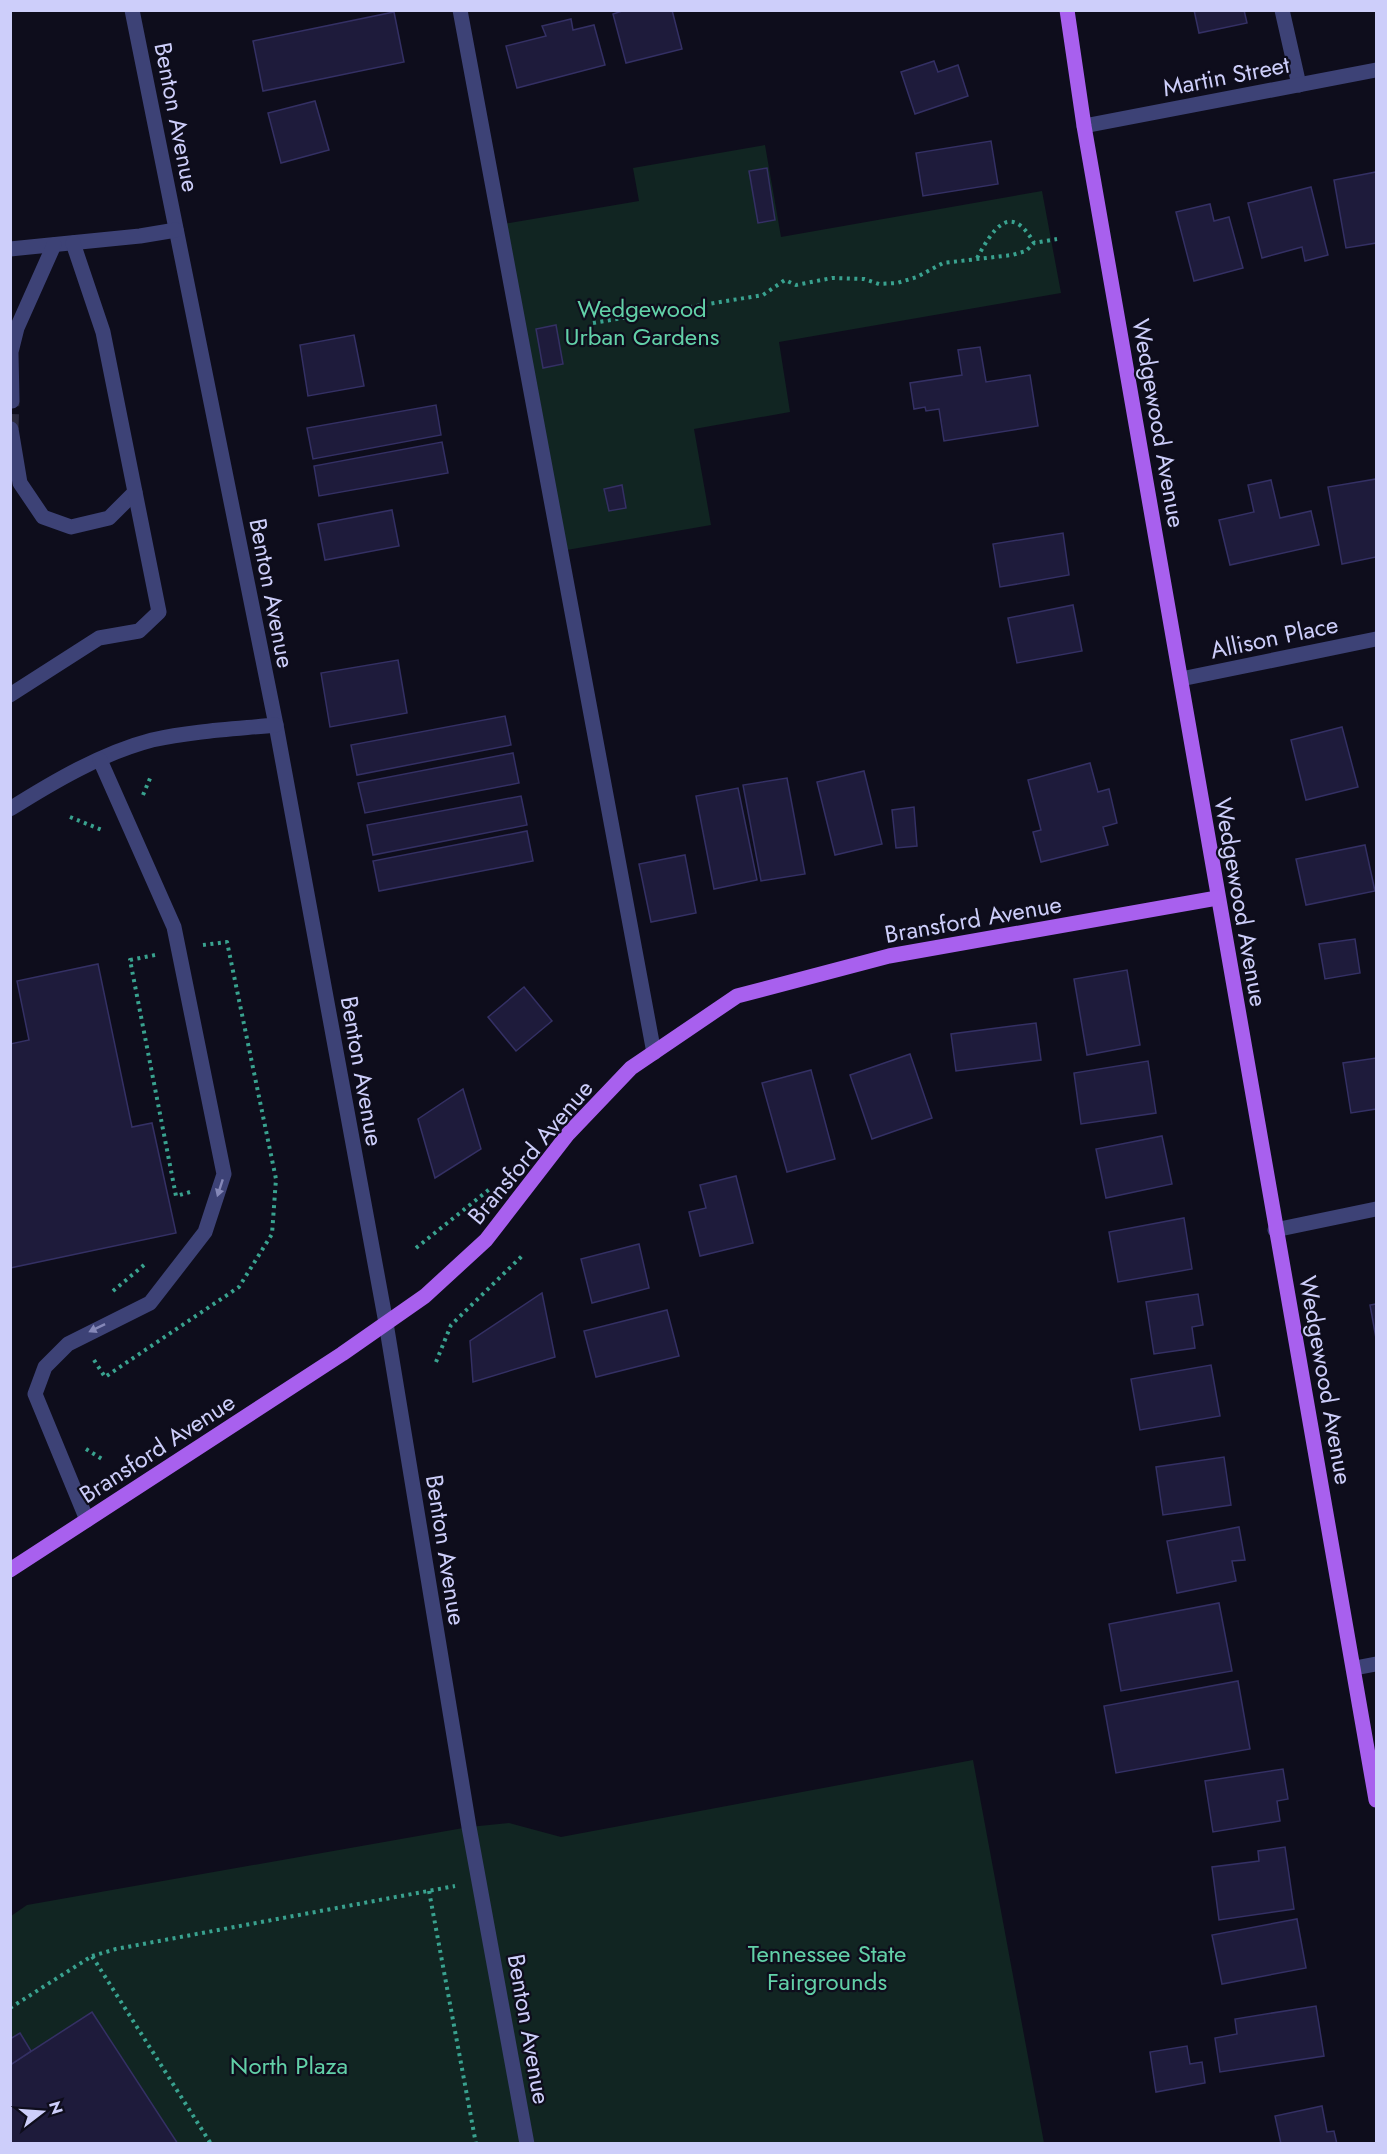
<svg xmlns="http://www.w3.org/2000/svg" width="1387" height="2154" font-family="Jost,sans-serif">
<rect width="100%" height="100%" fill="#0e0d1c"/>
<!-- green -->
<g fill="#112522">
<path d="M765 145 781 237 1042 191 1061 293 779 342 790 412 694 429 711 525 561 551 503 224 639 201 633 168Z"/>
<path d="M973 1760 1044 2143 11 2144V1916L27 1905 469 1827 509 1823 561 1837Z"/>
</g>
<!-- building -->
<g fill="#1e1b3b" stroke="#343064" stroke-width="1.5">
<path d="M625 10H672L682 49 626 63 613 14Z"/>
<path d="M1194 10H1244L1247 23 1199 33Z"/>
<path d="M394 12 404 62 263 91 253 41Z"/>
<path d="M571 19 573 30 594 25 605 65 517 88 506 46 546 36 542 26Z"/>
<path d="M934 61 938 72 958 65 968 96 915 114 901 72Z"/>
<path d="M315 101 329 150 281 163 268 113Z"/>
<path d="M991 141 998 184 923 196 916 153Z"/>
<path d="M767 168 775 220 758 223 749 171Z"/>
<path d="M1376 172V243L1346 248 1334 180Z"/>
<path d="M1311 187 1328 255 1305 261 1302 247 1262 258 1248 203Z"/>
<path d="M1210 204 1214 221 1229 217 1243 268 1194 281 1176 212Z"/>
<path d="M556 325 563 364 543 368 536 329Z"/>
<path d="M354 335 364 386 308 396 300 345Z"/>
<path d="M980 347 986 382 1030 375 1038 426 944 441 939 409 926 411 925 407 914 409 910 383 962 375 958 350Z"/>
<path d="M436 405 441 435 313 459 307 428Z"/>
<path d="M442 442 448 473 319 496 314 466Z"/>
<path d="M1376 479V557L1342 564 1328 487Z"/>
<path d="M1271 480 1280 518 1311 511 1319 545 1230 565 1219 520 1254 512 1248 485Z"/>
<path d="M622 485 626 508 609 511 604 489Z"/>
<path d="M392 510 399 546 325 560 318 524Z"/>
<path d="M1063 533 1069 575 1000 587 993 544Z"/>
<path d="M1073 605 1082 651 1017 663 1008 618Z"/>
<path d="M398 660 407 713 330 727 321 673Z"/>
<path d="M505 716 511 745 357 775 351 745Z"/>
<path d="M1342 727 1358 787 1306 800 1291 740Z"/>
<path d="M513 753 519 783 365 813 358 783Z"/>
<path d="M1090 763 1098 792 1109 789 1117 823 1103 827 1108 845 1041 862 1033 832 1041 830 1028 780Z"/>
<path d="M864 771 882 844 835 855 817 782Z"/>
<path d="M787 778 805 874 761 881 743 785Z"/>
<path d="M738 788 757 880 714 889 696 796Z"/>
<path d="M521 796 527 825 373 855 367 825Z"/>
<path d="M914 807 917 846 896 848 892 810Z"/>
<path d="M527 831 533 861 379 891 373 861Z"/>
<path d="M1365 845 1375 891 1306 905 1296 859Z"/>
<path d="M685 855 696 913 651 922 639 864Z"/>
<path d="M1355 939 1360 973 1325 979 1319 944Z"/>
<path d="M98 964 132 1127 152 1123 176 1233 10 1268V1044L29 1040 17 981Z"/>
<path d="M1127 970 1140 1045 1087 1055 1074 979Z"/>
<path d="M524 987 552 1021 516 1051 488 1017Z"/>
<path d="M1036 1023 1041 1060 956 1071 951 1034Z"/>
<path d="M910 1054 932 1118 872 1139 850 1075Z"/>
<path d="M1376 1058V1109L1351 1113 1343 1063Z"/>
<path d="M1148 1061 1156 1113 1081 1124 1074 1073Z"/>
<path d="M811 1070 835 1159 787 1172 762 1083Z"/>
<path d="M463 1089 481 1149 435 1178 418 1119Z"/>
<path d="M1162 1136 1172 1184 1106 1198 1096 1149Z"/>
<path d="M736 1176 753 1243 700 1256 689 1212 706 1208 700 1185Z"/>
<path d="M1184 1218 1192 1269 1118 1282 1109 1232Z"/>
<path d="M639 1244 649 1288 592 1303 581 1259Z"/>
<path d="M542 1293 555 1357 473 1382 470 1341Z"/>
<path d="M1198 1294 1203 1325 1192 1327 1195 1348 1154 1354 1146 1302Z"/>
<path d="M1376 1304V1338L1370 1305Z"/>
<path d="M667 1310 679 1356 596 1377 584 1331Z"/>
<path d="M1211 1365 1220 1416 1140 1430 1131 1379Z"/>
<path d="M1224 1457 1231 1505 1163 1515 1156 1467Z"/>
<path d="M1239 1527 1245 1560 1232 1561 1236 1581 1177 1593 1167 1541Z"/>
<path d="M1219 1603 1232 1671 1121 1691 1109 1624Z"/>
<path d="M1238 1681 1250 1749 1116 1773 1104 1706Z"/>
<path d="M1283 1769 1288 1799 1277 1801 1280 1821 1213 1832 1205 1781Z"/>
<path d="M1285 1847 1294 1909 1219 1920 1212 1867 1259 1861 1258 1851Z"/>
<path d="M1297 1919 1306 1968 1222 1984 1212 1935Z"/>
<path d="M1316 2006 1324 2056 1220 2072 1215 2038 1237 2034 1235 2019Z"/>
<path d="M92 2012 178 2144H10V2065Z"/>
<path d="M20 2033 31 2051 10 2065V2039Z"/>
<path d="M1187 2046 1190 2064 1202 2062 1205 2083 1156 2092 1150 2052Z"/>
<path d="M1322 2106 1327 2132 1334 2131 1337 2144H1281L1275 2116Z"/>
</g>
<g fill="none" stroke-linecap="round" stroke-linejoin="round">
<!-- minor-tunnel -->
<path stroke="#2b2a3d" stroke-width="15" stroke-dasharray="15 8" stroke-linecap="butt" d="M11 429 12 401"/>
<!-- path -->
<g stroke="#39a28f" stroke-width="4" stroke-dasharray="3 4.5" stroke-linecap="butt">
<path d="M977 258C992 231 1010 200 1034 243"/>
<path d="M593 323 763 295 785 280 796 285 832 278 864 279 879 284 897 283 917 277 943 263 1012 255 1026 251 1034 243 1057 239"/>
<path d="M143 795 151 776"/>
<path d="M70 817 102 830"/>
<path d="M155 955 130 960 176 1196 190 1192"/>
<path d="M416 1248 491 1188"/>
<path d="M113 1291 144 1265"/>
<path d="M94 1360 105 1377 239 1287 272 1234 276 1179 227 942 203 945"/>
<path d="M436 1362 451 1325 524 1254"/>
<path d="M86 1449 102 1459"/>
<path d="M429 1891 476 2144"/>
<path d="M92 1956 116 1949 455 1886"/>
<path d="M10 2008 92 1956 211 2144"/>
</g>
<!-- minor -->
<g stroke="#3d4276" stroke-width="15">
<path d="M132 10 276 725 386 1323 469 1827 527 2144"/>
<path d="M460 10 654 1053"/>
<path d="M1282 10 1299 85"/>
<path d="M1084 126 1376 70"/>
<path d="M10 249 140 236 176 230"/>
<path d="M12 401 11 352 17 328 54 245"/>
<path d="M11 429 20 483 43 517 71 527 109 518 135 492"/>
<path d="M1181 679 1376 639"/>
<path d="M10 695 99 638 139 631 159 612 103 332 73 243"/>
<path d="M10 809C53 782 102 753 152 740 192 731 235 729 276 725"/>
<path d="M1275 1230 1376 1209"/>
<path d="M87 1520 35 1394 45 1367 68 1344 150 1303 205 1232 224 1174 174 927 100 760"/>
<path d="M1355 1668 1376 1664"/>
</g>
<!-- major -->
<g stroke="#a860ee" stroke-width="15">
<path d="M1067 10 1084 126 1376 1800"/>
<path d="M10 1570 342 1354 425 1296 486 1240 568 1134 631 1068 737 996 889 956 1217 898"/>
</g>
</g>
<!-- one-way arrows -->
<defs><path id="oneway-solid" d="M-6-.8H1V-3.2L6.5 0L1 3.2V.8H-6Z" transform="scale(1.5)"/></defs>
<g fill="#8588b8">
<use href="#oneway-solid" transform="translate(220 1188) rotate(108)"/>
<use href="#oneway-solid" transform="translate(97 1328) rotate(154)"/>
</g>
<g text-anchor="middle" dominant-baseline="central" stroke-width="4.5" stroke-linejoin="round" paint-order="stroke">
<!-- street labels -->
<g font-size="24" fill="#cdcefa" stroke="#0e0d1c">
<text transform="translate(1226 76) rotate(-11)">Martin Street</text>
<text transform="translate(177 117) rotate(79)">Benton Avenue</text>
<text transform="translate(1159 423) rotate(80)">Wedgewood Avenue</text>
<text transform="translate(272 593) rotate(79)">Benton Avenue</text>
<text transform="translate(1274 637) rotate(-12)">Allison Place</text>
<text transform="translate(1241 902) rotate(80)">Wedgewood Avenue</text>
<text transform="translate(973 919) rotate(-10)">Bransford Avenue</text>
<text transform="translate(362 1071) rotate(80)">Benton Avenue</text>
<text transform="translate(530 1152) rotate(-50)">Bransford Avenue</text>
<text transform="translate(1326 1380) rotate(80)">Wedgewood Avenue</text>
<text transform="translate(157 1448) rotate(-33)">Bransford Avenue</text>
<text transform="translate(446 1550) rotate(81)">Benton Avenue</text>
<text transform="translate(529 2029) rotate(80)">Benton Avenue</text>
</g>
<!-- park labels -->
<g font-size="24" fill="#62d1a8" stroke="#0e0d1c">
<text x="642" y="308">Wedgewood<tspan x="642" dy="28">Urban Gardens</tspan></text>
<text x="827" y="1953">Tennessee State<tspan x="827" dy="28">Fairgrounds</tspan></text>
<text x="289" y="2065">North Plaza</text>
</g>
</g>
<!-- border -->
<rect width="1387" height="2154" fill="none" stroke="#cdcefa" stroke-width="24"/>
<!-- north arrow -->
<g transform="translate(42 2112) rotate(73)" stroke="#0e0d1c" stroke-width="4.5" paint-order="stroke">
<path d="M0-4.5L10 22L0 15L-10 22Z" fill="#cdcefa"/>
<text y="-9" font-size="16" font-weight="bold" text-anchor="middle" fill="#cdcefa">N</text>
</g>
</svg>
